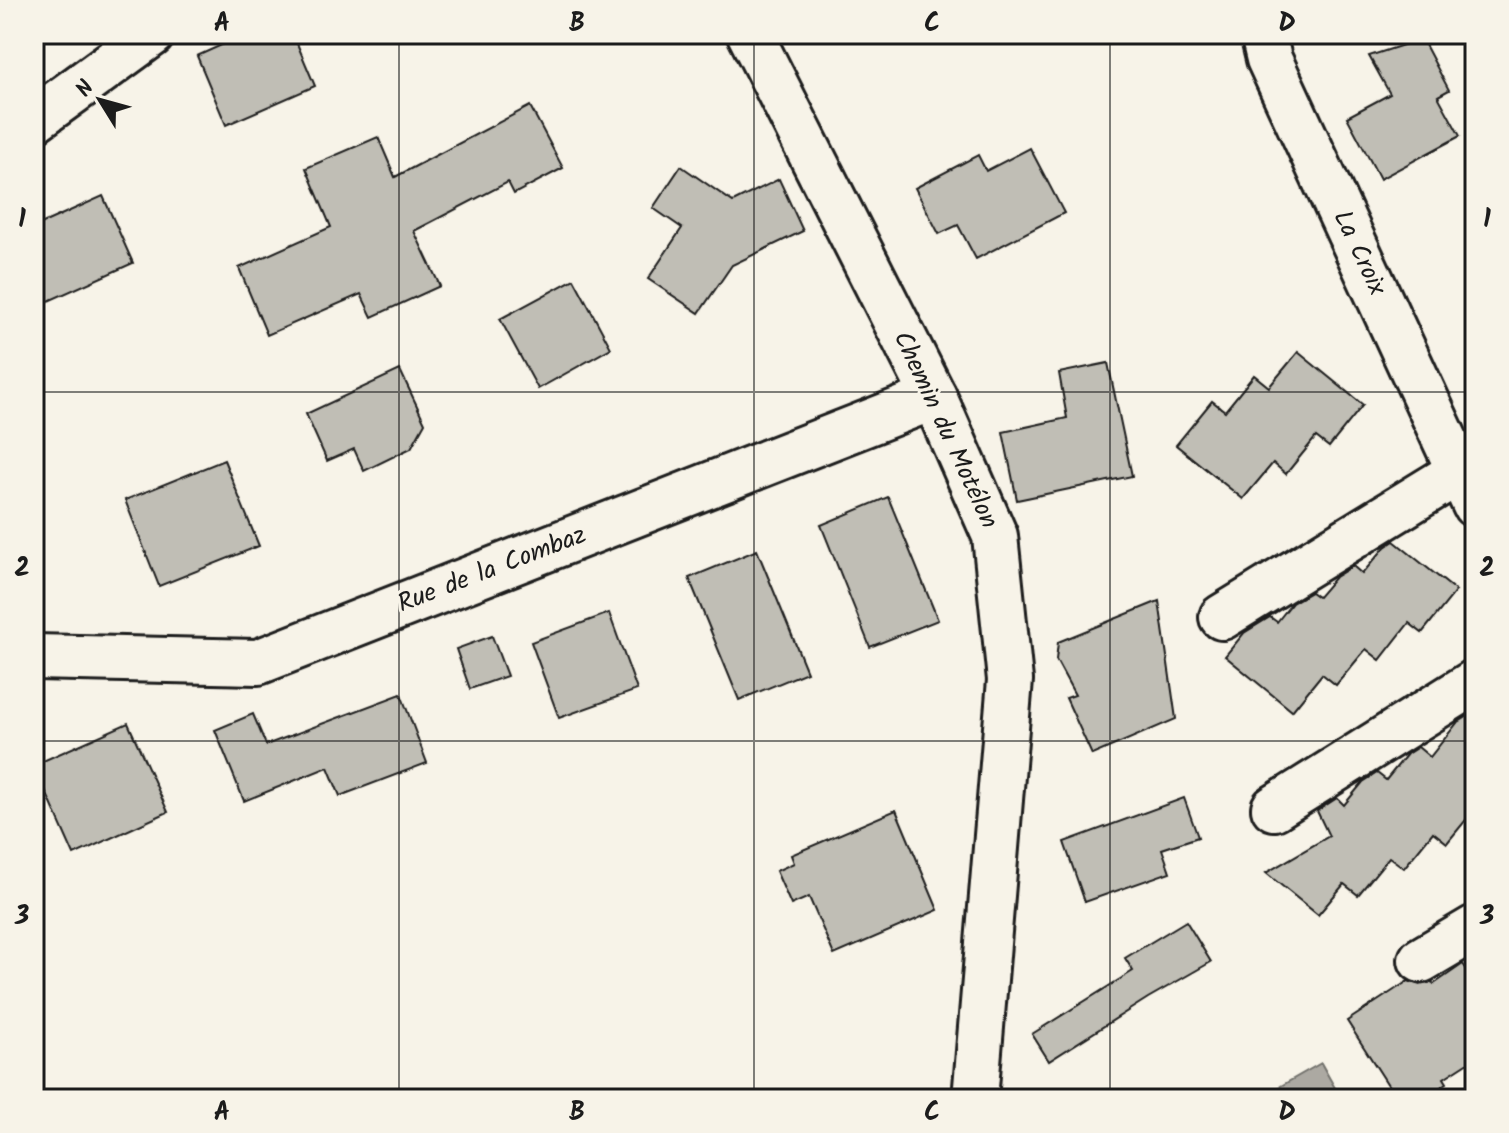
<svg xmlns="http://www.w3.org/2000/svg" width="1509" height="1133" font-family="Kalam,sans-serif">
<rect width="100%" height="100%" fill="#f7f3e8"/>
<filter id="ink" filterUnits="userSpaceOnUse"><feTurbulence type="fractalNoise" baseFrequency=".0125" numOctaves="2"/><feDisplacementMap in="SourceGraphic" scale="16" xChannelSelector="R" yChannelSelector="G"/><feConvolveMatrix kernelMatrix="1 2 1 2 8 2 1 2 1" color-interpolation-filters="sRGB"/></filter>
<g filter="url(#ink)">
<!-- water -->
<path fill="#aca9a2" stroke="#72716c" stroke-width="2" d="M1321 1063 1339 1095 1331 1099H1258Z"/>
<!-- building -->
<g fill="#c0beb5" stroke="#1c1c1c" stroke-width="2">
<path d="M246 34H293L315 86 226 125 197 56Z"/>
<path d="M1422 39 1449 90 1438 96 1460 136 1380 179 1347 117 1390 94 1369 56Z"/>
<path d="M530 106 563 168 514 194 508 182 414 231 440 286 372 317 361 294 267 335 239 268 331 227 306 168 378 137 395 177Z"/>
<path d="M1030 148 1064 213 976 259 958 225 939 234 915 188 978 155 986 171Z"/>
<path d="M681 166 733 202 779 179 803 231 732 265 699 313 648 279 682 228 653 208Z"/>
<path d="M103 196 133 263 44 303 34 280V227Z"/>
<path d="M574 279 611 348 538 389 500 319Z"/>
<path d="M1298 352 1363 405 1329 447 1316 437 1286 474 1273 463 1243 499 1176 445 1212 401 1225 411 1254 375 1269 387Z"/>
<path d="M1108 363 1132 476 1017 500 1003 432 1067 418 1059 373Z"/>
<path d="M400 370 425 423 411 448 364 471 354 449 327 461 306 414Z"/>
<path d="M224 460 259 546 159 586 125 500Z"/>
<path d="M888 497 938 620 870 647 821 525Z"/>
<path d="M1394 541 1456 591 1422 633 1409 623 1380 660 1366 649 1336 685 1322 674 1292 711 1225 656 1244 633 1270 617 1277 622 1292 603 1311 592 1318 597 1335 577 1353 566 1362 574 1385 547Z"/>
<path d="M757 550 807 672 739 700 689 578Z"/>
<path d="M1159 601 1176 719 1092 755 1066 698 1075 695 1056 660 1058 642Z"/>
<path d="M609 613 637 690 559 718 531 642Z"/>
<path d="M492 636 507 676 470 689 456 649Z"/>
<path d="M401 694 427 763 340 796 328 767 244 801 215 730 253 714 266 745Z"/>
<path d="M1475 712V809L1447 843 1433 832 1404 868 1389 857 1358 895 1344 884 1318 915 1266 873 1329 836 1317 811 1337 798 1344 805 1363 782 1377 773 1386 780 1407 754 1418 747 1430 757 1457 723Z"/>
<path d="M128 723 168 812 74 855 34 765Z"/>
<path d="M1184 798 1198 837 1162 849 1170 872 1085 902 1064 842Z"/>
<path d="M896 810 938 910 834 955 809 897 791 905 776 871 794 863 791 855Z"/>
<path d="M1186 921 1211 962 1148 998 1049 1061 1032 1034 1133 971 1125 958Z"/>
<path d="M1463 964 1475 982V1058L1444 1078 1447 1083 1422 1099H1397L1347 1021 1408 981 1420 985 1432 982 1434 984Z"/>
</g>
<g fill="none" stroke-linecap="round" stroke-linejoin="round">
<defs>
<g id="minor">
<path d="M750 34 934 397 995 536 1010 680 975 1099"/>
<path d="M1263 34 1269 59 1475 505"/>
<path d="M34 120 152 34"/>
<path d="M1222 617 1460 471"/>
<path d="M34 657 258 662 934 397"/>
<path d="M1274 808 1475 682"/>
<path d="M1421 960 1475 928"/>
</g>
</defs>
<!-- minor casing -->
<use href="#minor" stroke="#1c1c1c" stroke-width="50"/>
<!-- minor -->
<use href="#minor" stroke="#f7f3e8" stroke-width="44"/>
</g>
</g>
<!-- grid -->
<path fill="none" stroke="#1c1c1c" stroke-width="2" stroke-opacity="0.55" d="M399 34V1099M754 34V1099M1110 34V1099M34 392H1475M34 741H1475"/>
<g text-anchor="middle" dominant-baseline="central" stroke-width="6" stroke-linejoin="round" paint-order="stroke">
<!-- street labels -->
<g font-size="26" fill="#1c1c1c" stroke="#f7f3e8">
<text transform="translate(1359 253) rotate(65)">La Croix</text>
<text transform="translate(945 430) rotate(65)">Chemin du Motélon</text>
<text transform="translate(492 570) rotate(-21)">Rue de la Combaz</text>
</g>
</g>
<!-- margin -->
<rect width="1509" height="1133" fill="none" stroke="#f7f3e8" stroke-width="88"/>
<!-- north arrow -->
<g transform="translate(100 100) rotate(307)" stroke="#f7f3e8" stroke-width="6" paint-order="stroke">
<path d="M0-6L14 30L0 20L-14 30Z" fill="#1c1c1c"/>
<text y="-12" font-size="22" font-weight="bold" text-anchor="middle" fill="#1c1c1c">N</text>
</g>
<rect x="44" y="44" width="1421" height="1045" fill="none" stroke="#1c1c1c" stroke-width="3"/>
<g font-size="26" text-anchor="middle" font-weight="bold" fill="#1c1c1c">
<text x="222" y="31">A</text>
<text x="577" y="31">B</text>
<text x="932" y="31">C</text>
<text x="1287" y="31">D</text>
<text x="22" y="227">1</text>
<text x="1487" y="227">1</text>
<text x="22" y="576">2</text>
<text x="1487" y="576">2</text>
<text x="22" y="924">3</text>
<text x="1487" y="924">3</text>
<text x="222" y="1120">A</text>
<text x="577" y="1120">B</text>
<text x="932" y="1120">C</text>
<text x="1287" y="1120">D</text>
</g>
</svg>
